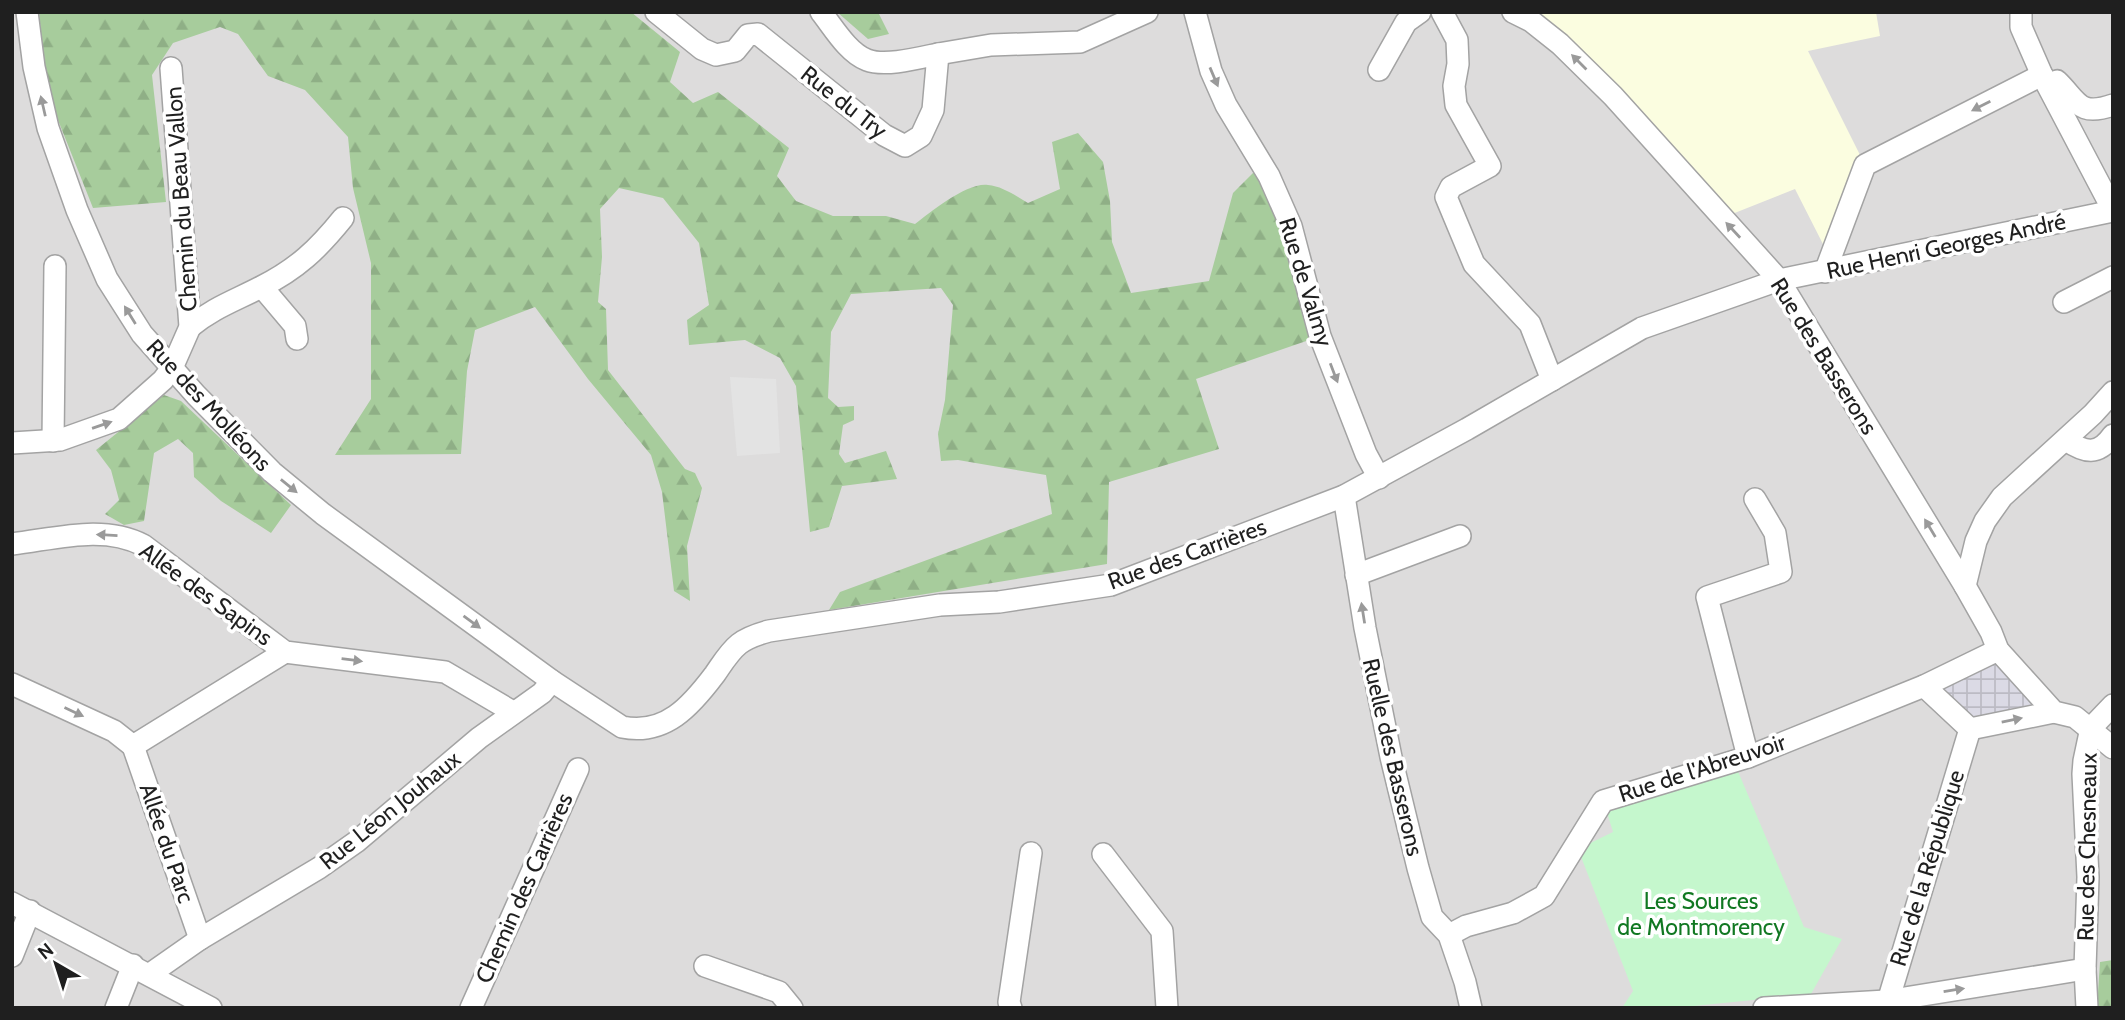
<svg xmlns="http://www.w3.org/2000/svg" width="2125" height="1020" font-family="Cabin,sans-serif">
<defs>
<pattern id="forest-firs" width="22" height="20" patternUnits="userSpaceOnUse" patternTransform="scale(1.75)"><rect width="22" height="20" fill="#a7cc9c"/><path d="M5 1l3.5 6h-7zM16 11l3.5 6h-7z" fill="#8faf86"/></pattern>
<pattern id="plaza-grid" width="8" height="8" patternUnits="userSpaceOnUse" patternTransform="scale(1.75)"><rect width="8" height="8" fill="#dbdae5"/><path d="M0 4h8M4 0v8" fill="none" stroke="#bcbbc4"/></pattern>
</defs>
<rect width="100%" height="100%" fill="#efede5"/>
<!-- residential -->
<rect fill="#dddcdc" x="12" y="12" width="2101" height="996"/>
<!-- education -->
<path fill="#fbfde0" d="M1532 12H1876L1880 36 1808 51 1861 157 1856 160V170L1826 250 1795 189 1722 218 1703 179 1577 47Z"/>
<!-- forest -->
<g fill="url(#forest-firs)">
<path d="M39 12H631L680 52 670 82 693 103 718 92 789 148 777 176 796 201 833 216H886L915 224C931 212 967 182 988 185 1002 186 1016 196 1028 203L1060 189 1052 142 1078 133 1103 162 1110 201 1112 242 1131 293 1209 281 1233 193 1258 168 1281 220 1315 338 1196 379 1219 449 1109 482 1107 564 829 610 840 592 1052 514 1046 475 958 460 941 461 938 434 945 400 953 305 941 288 851 294 831 332 828 398 838 407 854 406V420L843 425 839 454 845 463 886 451 897 479 842 486 829 527 810 532 796 386 780 358 745 340 689 345 687 320 709 305 699 243 663 198 619 188 600 209 602 257 598 302 606 309 608 370 685 469 695 473 702 488 687 546 690 601 674 591 662 492 651 455 588 379 535 307 475 330 467 371 461 454 335 455 371 399V263L353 188 348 137 305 90 268 76 238 34 220 27 173 43 152 75 166 202 93 208 58 120 44 67Z"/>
<path d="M837 12H878L889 34 868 39Z"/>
<path d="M164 395 181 401 291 505 271 533 221 501 194 477 193 453 178 439 154 453 144 521 124 525 105 514 119 500 111 470 96 450Z"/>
<path d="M2113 960V1008H2097L2100 962Z"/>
</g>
<!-- park -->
<path fill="#c5f7cd" d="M1737 769 1804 927 1842 939 1811 994 1674 1008H1622L1633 991 1578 849 1613 832 1605 806Z"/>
<!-- parking -->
<path fill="#e3e3e3" d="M730 377 776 379 780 453 737 456Z"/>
<!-- plaza -->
<path fill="url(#plaza-grid)" d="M1998 655 2041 708 1971 721 1933 687Z"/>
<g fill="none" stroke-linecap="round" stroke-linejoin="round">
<defs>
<g id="minor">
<path d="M27 12 34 67 48 128 77 210 107 279 142 334 196 395 272 472 323 514 552 681 622 727C665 736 691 706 715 674 722 664 729 652 739 644 748 637 758 634 769 631L940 605 999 602 1111 585 1344 496 1467 429 1642 328 1779 280 2113 211"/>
<path d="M656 12 702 49 716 55 735 51 748 35 758 34 884 135 905 146 921 136 933 110 938 54C919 58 885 67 867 60 848 53 833 27 821 12"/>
<path d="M1195 12 1211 71 1226 105 1269 176 1291 226 1320 336 1366 454 1379 478"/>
<path d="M1442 12 1457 40 1458 64 1454 86 1456 105 1490 166 1451 187 1446 197 1474 264 1530 324 1552 380"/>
<path d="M1513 12 1531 21 1560 44 1613 96 1779 280 1965 586 1991 632 1998 650 2054 712 2075 717 2113 748"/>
<path d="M2021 12V27L2042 75 2113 210"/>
<path d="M938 54 991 45 1080 42 1147 12"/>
<path d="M1379 70 1406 22 1420 12"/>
<path d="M2049 84 2057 81C2078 101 2078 117 2113 105"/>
<path d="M1825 272 1865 165 2042 75"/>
<path d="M262 287 295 326 297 339"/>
<path d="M2064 302 2113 277"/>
<path d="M190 327C213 308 234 301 261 287 297 269 318 249 343 218"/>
<path d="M2066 440C2085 453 2098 456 2113 435"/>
<path d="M53 441 55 266"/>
<path d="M12 443 60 440 119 419 163 380 172 368 190 327 171 68"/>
<path d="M1344 496 1365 628 1391 757 1418 868 1432 917 1449 935 1465 982 1471 1008"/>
<path d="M12 544C55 539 103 524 143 545L285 652 445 672 513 712"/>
<path d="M1356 575 1460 536"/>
<path d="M1965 586 1976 541 1985 521 2002 497 2093 414 2113 392"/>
<path d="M12 684 114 731 133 746 285 652"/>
<path d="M1924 686 1970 729"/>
<path d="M2091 728 2113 705"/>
<path d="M1970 729 2054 712"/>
<path d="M133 746 200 939"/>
<path d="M1748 757 1707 597 1781 572 1775 533 1755 499"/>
<path d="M1103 854 1162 931 1167 1008"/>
<path d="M12 903 211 1008"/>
<path d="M1449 935 1466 926 1513 913 1544 896 1603 801 1748 757 1924 686 1998 650"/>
<path d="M12 956 30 911"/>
<path d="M705 966 779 992 792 1008"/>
<path d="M150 974 200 939 319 868 356 842 479 738 542 693 552 681"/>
<path d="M116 1008 133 965"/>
<path d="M471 1008 578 769"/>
<path d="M1011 1008 1009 1002 1031 853"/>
<path d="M1764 1008 1886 1001 2085 969"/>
<path d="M1886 1008 1970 729"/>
<path d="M2087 1008 2085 969 2088 877 2083 774 2084 761 2091 728"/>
</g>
</defs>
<!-- minor casing -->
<use href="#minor" stroke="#a3a3a3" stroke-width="24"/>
<!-- minor -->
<use href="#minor" stroke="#fff" stroke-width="21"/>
</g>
<!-- one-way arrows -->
<defs><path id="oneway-solid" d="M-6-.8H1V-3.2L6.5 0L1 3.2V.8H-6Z" transform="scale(1.75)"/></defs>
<g fill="#9a9a9a">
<use href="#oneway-solid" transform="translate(1579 62) rotate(-135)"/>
<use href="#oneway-solid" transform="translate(1214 77) rotate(67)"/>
<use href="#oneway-solid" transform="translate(43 106) rotate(-103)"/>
<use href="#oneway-solid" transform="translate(1981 106) rotate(153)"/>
<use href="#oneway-solid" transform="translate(1733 230) rotate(-133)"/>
<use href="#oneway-solid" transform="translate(130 315) rotate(-122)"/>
<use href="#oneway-solid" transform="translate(1334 373) rotate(69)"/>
<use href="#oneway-solid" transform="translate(102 425) rotate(-19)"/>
<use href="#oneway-solid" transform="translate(289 486) rotate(39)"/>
<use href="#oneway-solid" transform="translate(1930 528) rotate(-121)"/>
<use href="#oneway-solid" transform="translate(107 535) rotate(-177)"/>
<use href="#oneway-solid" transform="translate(1363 613) rotate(-99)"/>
<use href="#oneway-solid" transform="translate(472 622) rotate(36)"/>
<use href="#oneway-solid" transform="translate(352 660) rotate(7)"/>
<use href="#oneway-solid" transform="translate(74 712) rotate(25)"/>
<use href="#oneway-solid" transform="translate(2012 720) rotate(-11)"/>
<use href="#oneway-solid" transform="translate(1954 990) rotate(-9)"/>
</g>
<g text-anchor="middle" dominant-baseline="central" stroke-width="7" stroke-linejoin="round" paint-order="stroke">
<!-- street labels -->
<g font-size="23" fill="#1f1f1f" stroke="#fff">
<text transform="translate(844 102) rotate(38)">Rue du Try</text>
<text transform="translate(181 199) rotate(-94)">Chemin du Beau Vallon</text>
<text transform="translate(1946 246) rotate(-12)">Rue Henri Georges André</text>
<text transform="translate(1306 282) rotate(73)">Rue de Valmy</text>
<text transform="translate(1824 356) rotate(58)">Rue des Basserons</text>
<text transform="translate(209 405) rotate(47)">Rue des Molléons</text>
<text transform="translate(1187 554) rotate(-20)">Rue des Carrières</text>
<text transform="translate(206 594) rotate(36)">Allée des Sapins</text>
<text transform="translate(1393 757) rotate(77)">Ruelle des Basserons</text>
<text transform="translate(1702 768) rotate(-18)">Rue de l'Abreuvoir</text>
<text transform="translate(390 810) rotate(-39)">Rue Léon Jouhaux</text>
<text transform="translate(167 843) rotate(71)">Allée du Parc</text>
<text transform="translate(2087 847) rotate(-89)">Rue des Chesneaux</text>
<text transform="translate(1927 868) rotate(-73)">Rue de la République</text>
<text transform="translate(524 888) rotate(-66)">Chemin des Carrières</text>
</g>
<!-- park labels -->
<g font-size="23" fill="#117822" stroke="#fff">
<text x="1701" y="901">Les Sources<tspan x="1701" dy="26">de Montmorency</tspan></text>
</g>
</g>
<!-- border -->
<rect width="2125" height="1020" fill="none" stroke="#1f1f1f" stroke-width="28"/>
<!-- north arrow -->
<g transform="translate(56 964) rotate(321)" stroke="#ffffff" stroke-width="5" paint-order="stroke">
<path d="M0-5L12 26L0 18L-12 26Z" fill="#1f1f1f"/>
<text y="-10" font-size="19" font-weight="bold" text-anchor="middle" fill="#1f1f1f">N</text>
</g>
</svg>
